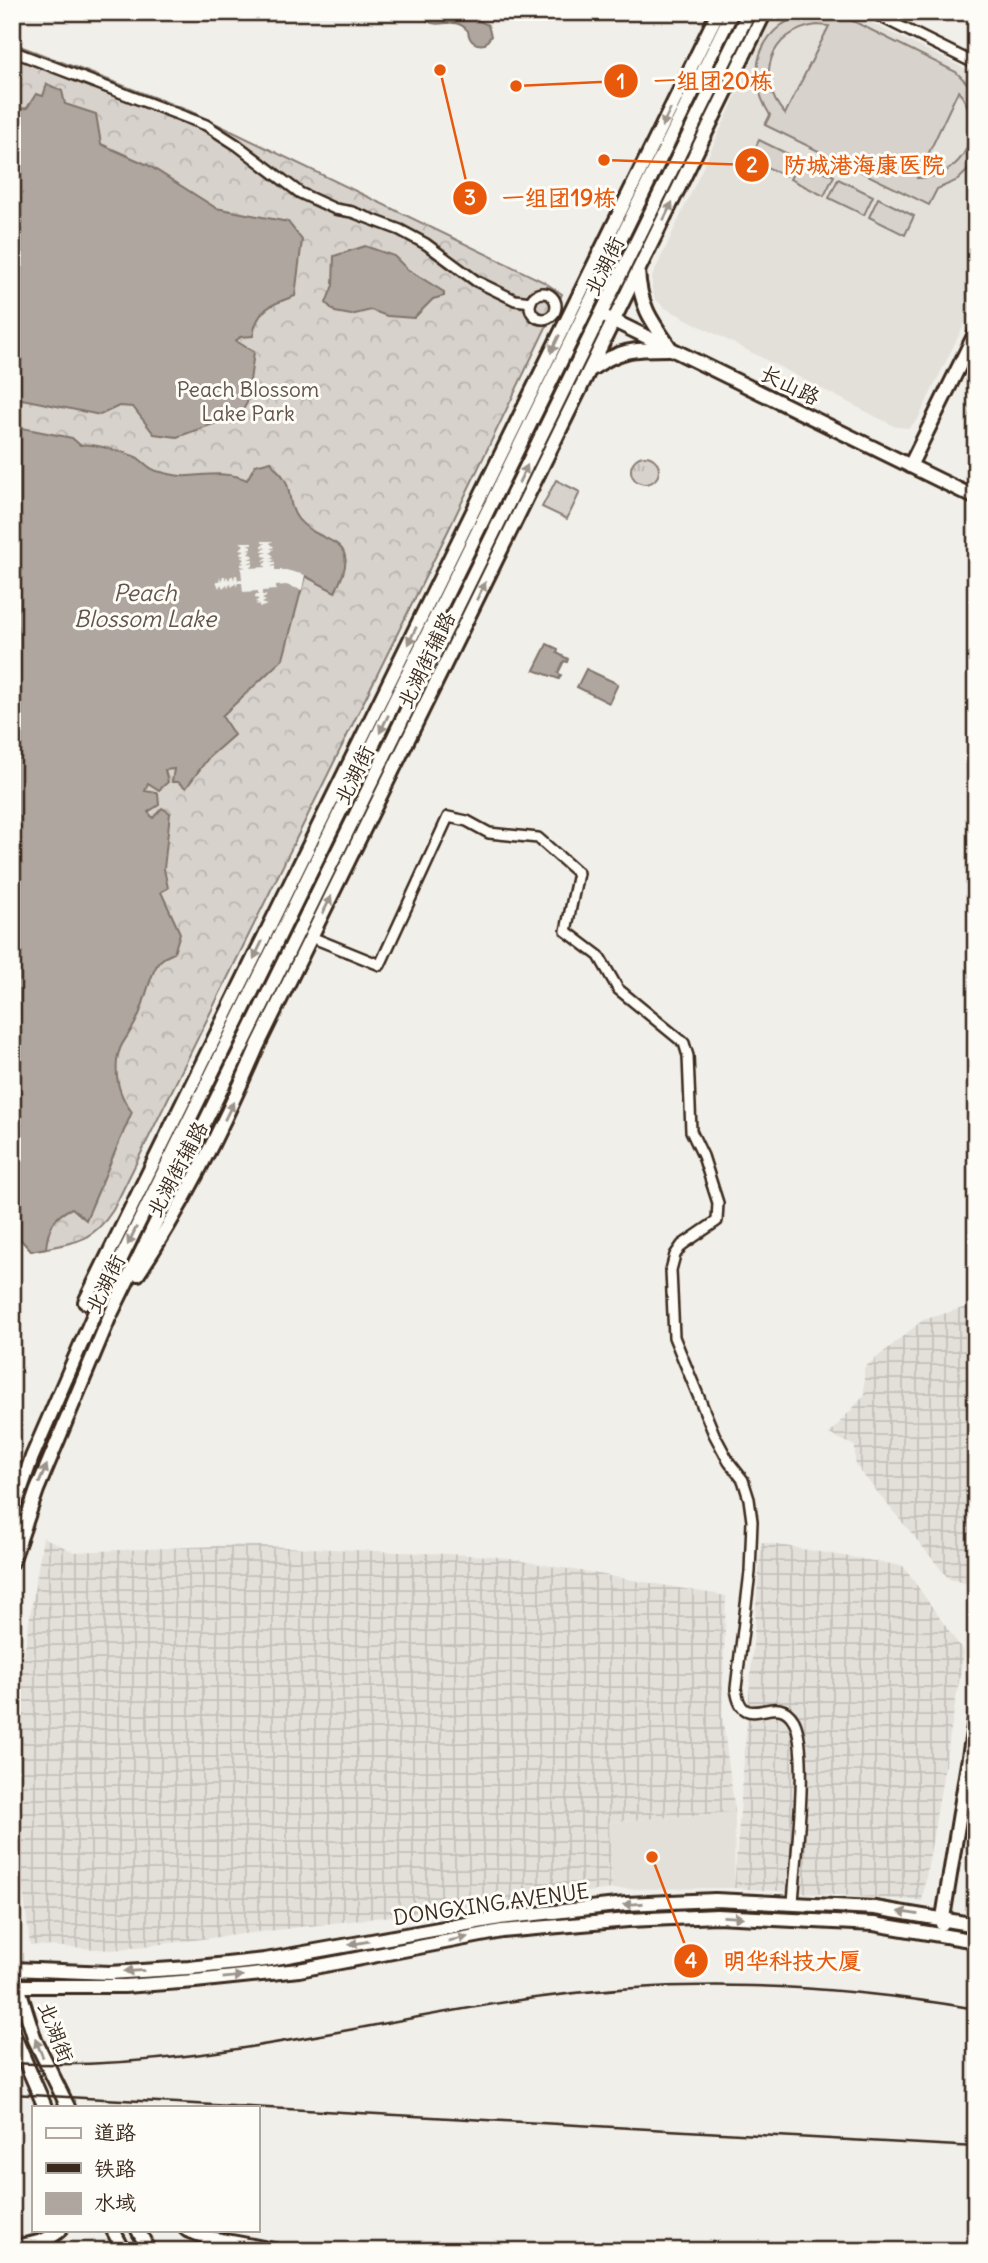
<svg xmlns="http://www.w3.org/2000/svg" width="988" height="2263" font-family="Delius,'LXGW WenKai TC',sans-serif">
<defs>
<pattern id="industrial-grid" width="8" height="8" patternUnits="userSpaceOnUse" patternTransform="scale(1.75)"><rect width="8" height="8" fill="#e3e0da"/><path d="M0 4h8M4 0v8" fill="none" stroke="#c4c0bb"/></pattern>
<pattern id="grass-tufts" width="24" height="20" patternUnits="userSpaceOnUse" patternTransform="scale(1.75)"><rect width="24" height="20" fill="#d7d2cc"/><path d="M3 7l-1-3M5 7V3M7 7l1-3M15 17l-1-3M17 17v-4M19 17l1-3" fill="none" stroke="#b9b4af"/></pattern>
<pattern id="forest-crowns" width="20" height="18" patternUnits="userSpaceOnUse" patternTransform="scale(1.75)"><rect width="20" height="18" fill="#d7d2cc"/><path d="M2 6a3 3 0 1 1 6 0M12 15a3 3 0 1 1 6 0" fill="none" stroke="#b9b4af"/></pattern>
</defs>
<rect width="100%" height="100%" fill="#f1efea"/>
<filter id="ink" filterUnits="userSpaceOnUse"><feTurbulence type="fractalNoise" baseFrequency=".0143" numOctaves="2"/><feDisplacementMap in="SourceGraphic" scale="14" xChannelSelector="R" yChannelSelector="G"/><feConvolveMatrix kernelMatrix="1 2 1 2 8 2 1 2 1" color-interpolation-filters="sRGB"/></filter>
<g filter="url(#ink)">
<!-- built -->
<g fill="#e3e0da">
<path d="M775 12H849L976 74V300L918 419 909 428 896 427 665 308 655 299 652 289V277Z"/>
<path d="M735 1812 734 1888 612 1889 609 1822Z"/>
</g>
<!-- industrial -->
<g fill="url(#industrial-grid)">
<path d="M976 1304V1572L972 1585 949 1579 855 1465V1446L829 1434 864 1396V1368L923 1320Z"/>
<path d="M43 1537 74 1552 238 1545 492 1556 726 1596 722 1715 735 1812 609 1822 612 1889 112 1950 30 1945 12 1803V1725Z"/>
<path d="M761 1542 903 1566 964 1652 922 1901 734 1888Z"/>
</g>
<!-- grass -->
<circle fill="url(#grass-tufts)" stroke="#897e75" stroke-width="2" cx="645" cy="470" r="14"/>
<!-- forest -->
<path fill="url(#forest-crowns)" stroke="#897e75" stroke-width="2" d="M12 43 192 112 544 282 562 294 449 529 113 1210C91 1245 69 1243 31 1251L12 1230Z"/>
<!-- pitch -->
<g fill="#d7d2cc" stroke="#897e75" stroke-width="2" fill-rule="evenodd">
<path d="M815 12 832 13 845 17 956 72 976 92V162L958 180 937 189 929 205 765 125 770 115C742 71 761 20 815 12ZM817 25 829 26 785 114C754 79 769 31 817 25ZM958 91C988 126 965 179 917 178Z"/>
<path d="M759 140 794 157 785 176 750 159Z"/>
<path d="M800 160 834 176 824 196 790 179Z"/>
<path d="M838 179 873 196 864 215 829 198Z"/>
<path d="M878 198 914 216 905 235 869 217Z"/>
<path d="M556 480 580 492 567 519 542 507Z"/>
</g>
<!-- water -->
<g fill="#aea69f" stroke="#80746b" stroke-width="2">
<path d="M422 12H472L473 18 488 25 491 36 485 44C475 46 469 41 468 31 452 11 431 37 422 12Z"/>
<path d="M47 84 62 91 65 104 96 114 101 144 148 165 216 208 288 222 302 240 295 296C271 304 257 309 253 336L240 337 236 341 254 352 247 403 235 423H216L177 437 154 434 133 407 119 406 100 415 12 397V110L27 108 36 94 43 96Z"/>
<path d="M365 246 394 256 407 269 444 292V296L433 299 414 318 387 316 371 310 351 315 335 312 326 303 333 285 334 256Z"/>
<path d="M12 426 72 438 80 445C90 442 128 453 138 458 146 464 150 470 161 472 169 474 179 477 188 476 207 475 229 471 247 480L255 465 271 461C274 469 280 471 284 478 292 489 287 505 298 519 321 547 366 534 335 592L305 576 283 659 222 716 234 735 209 757 186 788 178 782H172L174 769 165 770 168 782 159 790 148 783 145 791 158 793 159 805 148 812 153 818 162 808 170 813 164 869 168 888 161 892 180 933 174 953C167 956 160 959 157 965 146 984 145 1008 133 1027 126 1039 118 1047 117 1061 115 1081 120 1097 132 1112L86 1220 72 1208C54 1216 48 1228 46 1248L31 1251 12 1230Z"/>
<path d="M547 644 558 649 557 653 568 659 567 662 564 661 558 673 561 675 559 679 534 670Z"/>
<path d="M586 669 618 684 609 703 577 687Z"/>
</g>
<!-- pier -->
<path fill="#f1efea" d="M262 541H273L270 543 274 547 270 549H274L270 553 274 556 270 558 275 560 270 562H275V564L271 567 275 566V570H286L305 575 302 590 286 585 276 586V590L262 591V595H266V597L262 599 266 601 262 603 267 605 259 608V605L255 604 259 603 255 602 259 599 255 598V595H258V591L243 592 242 583H238L236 587V583L232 587 230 583 228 588 227 584 223 588 221 584 219 588 216 581H219L220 576 221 581 223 576H225V580L227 576 229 580 231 576H233L234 580 235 575H237L238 580 242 579 241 568 246 567 241 566V564L245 563 241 562 245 559 241 557 245 555 240 553 245 550 240 549 244 545 240 542H252V544H247L252 546V548L247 549 252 550 248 554 253 555V557L248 559H253V561L248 563H253V566L249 568 267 567 263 565 267 561H263L267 557 263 556V554L267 552H262V550L266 548 262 547V545L266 543H262Z"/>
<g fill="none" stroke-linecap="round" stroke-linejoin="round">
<defs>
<g id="street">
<path d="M871 12 976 64"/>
<path d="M12 51 206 125 237 145 300 193 335 209 352 212 400 230 426 244 476 281 515 300 531 302"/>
<circle cx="543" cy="306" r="13"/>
<path d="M311 937 380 965 448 817 467 821 489 833 538 838 578 873 566 931 599 956 618 989 684 1043 688 1056 691 1131 703 1156 718 1203 717 1221 682 1245 675 1255 671 1270 674 1337 714 1434 729 1462 743 1480 749 1499 752 1521 750 1572 736 1688C742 1738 776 1688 794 1721 810 1752 795 1864 793 1904"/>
</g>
<g id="secondary">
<path d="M638 271C640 305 650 319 669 346"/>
<path d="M608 318 976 498"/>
<path d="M590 370C620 349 633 349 668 349"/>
<path d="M910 466 976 332"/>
<path d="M138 1274C186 1202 224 1124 258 1045L765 12"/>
<path d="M85 1302 718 12"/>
<path d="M12 1514 32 1457 94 1314 732 12"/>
<path d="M12 1562 37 1490 109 1318 749 12"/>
<path d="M942 1924 976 1714"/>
<path d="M12 1969 110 1973 189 1968 265 1960 500 1918 626 1904 715 1900 875 1908 976 1925"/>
<path d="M16 1979 35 2040 68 2107"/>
<path d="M12 1986H124L195 1981 299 1970 502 1931 628 1920 717 1916 874 1924 976 1941"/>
<path d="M12 2031 45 2107"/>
<path d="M113 2230 124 2251"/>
<path d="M138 2230 149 2251"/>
<path d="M187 2230 205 2237 279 2251"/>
<path d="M12 2247C30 2244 46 2243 60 2230"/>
</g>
</defs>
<!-- street casing -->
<use href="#street" stroke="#3b2a1e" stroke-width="14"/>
<!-- secondary casing -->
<use href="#secondary" stroke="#3b2a1e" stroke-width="18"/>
<!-- street -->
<use href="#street" stroke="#fdfcf7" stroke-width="9"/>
<!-- secondary -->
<use href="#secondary" stroke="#fdfcf7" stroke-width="12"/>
<!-- rail -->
<g stroke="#3b2a1e" stroke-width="2.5">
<path d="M12 2063C184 2073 358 2023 527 1999 679 1977 825 1983 976 2009"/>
<path d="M12 2094 976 2147"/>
</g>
</g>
<!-- one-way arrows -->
<defs><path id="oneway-solid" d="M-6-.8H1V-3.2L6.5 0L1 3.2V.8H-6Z" transform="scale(1.75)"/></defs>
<g fill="#9c938a">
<use href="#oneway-solid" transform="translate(666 118) rotate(116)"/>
<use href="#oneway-solid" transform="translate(668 211) rotate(-64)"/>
<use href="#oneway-solid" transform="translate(555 344) rotate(116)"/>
<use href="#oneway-solid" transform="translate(523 474) rotate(-64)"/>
<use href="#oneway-solid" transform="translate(481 591) rotate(-64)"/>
<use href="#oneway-solid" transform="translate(412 636) rotate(116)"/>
<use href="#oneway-solid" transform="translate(384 724) rotate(116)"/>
<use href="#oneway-solid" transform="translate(327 905) rotate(-64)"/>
<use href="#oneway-solid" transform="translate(258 950) rotate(116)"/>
<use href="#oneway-solid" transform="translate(229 1111) rotate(-64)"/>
<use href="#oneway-solid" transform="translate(132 1236) rotate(116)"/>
<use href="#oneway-solid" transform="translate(43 1474) rotate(-67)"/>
<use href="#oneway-solid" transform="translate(633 1904) rotate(176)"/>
<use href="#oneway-solid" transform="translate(908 1913) rotate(-171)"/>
<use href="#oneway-solid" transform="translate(733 1917) rotate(3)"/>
<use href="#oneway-solid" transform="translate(458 1939) rotate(-11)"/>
<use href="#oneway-solid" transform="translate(359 1943) rotate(170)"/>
<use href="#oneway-solid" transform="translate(134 1971) rotate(177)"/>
<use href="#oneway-solid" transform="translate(233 1977) rotate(-6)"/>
<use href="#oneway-solid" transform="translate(39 2048) rotate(-113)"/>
</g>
</g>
<g text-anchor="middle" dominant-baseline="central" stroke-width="6" stroke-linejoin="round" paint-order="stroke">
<!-- street labels -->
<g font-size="21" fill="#3b2a1e" stroke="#fdfcf7">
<text transform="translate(604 266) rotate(-64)">北湖街</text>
<text transform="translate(790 385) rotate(26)">长山路</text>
<text transform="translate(426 660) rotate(-64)">北湖街辅路</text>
<text transform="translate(354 775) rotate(-64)">北湖街</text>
<text transform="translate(177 1169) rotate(-62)">北湖街辅路</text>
<text transform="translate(105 1284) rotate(-64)">北湖街</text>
<text transform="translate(491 1904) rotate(-8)">DONGXING AVENUE</text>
<text transform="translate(56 2032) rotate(69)">北湖街</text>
</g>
<!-- park labels -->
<g font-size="21" fill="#62544a" stroke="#fdfcf7">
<text x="248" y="389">Peach Blossom<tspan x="248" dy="24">Lake Park</tspan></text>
</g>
<!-- water labels -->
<g font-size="23" font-style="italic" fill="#63554b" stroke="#fdfcf7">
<text x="145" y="592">Peach<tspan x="145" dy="26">Blossom Lake</tspan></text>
</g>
</g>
<!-- callouts -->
<path fill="none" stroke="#e8590c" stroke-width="2.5" d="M516 86L621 81M604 160L752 165M440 70L470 198M652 1857L691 1961"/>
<g fill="#e8590c" stroke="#fdfcf7" stroke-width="2.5">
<circle cx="516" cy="86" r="7"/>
<circle cx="604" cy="160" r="7"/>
<circle cx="440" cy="70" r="7"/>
<circle cx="652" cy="1857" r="7"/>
<circle cx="621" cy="81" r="18"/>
<circle cx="752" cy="165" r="18"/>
<circle cx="470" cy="198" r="18"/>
<circle cx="691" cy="1961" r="18"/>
</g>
<g font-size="21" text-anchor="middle" font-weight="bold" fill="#fff">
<text x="621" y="89">1</text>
<text x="752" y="172">2</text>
<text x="470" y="205">3</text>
<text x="691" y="1968">4</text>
</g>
<g font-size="23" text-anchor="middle" font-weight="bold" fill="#e8590c" stroke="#fdfcf7" stroke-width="6" stroke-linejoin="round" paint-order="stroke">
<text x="713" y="89">一组团20栋</text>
<text x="864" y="173">防城港海康医院</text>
<text x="559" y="206">一组团19栋</text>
<text x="792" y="1969">明华科技大厦</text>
</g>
<!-- margin -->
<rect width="988" height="2263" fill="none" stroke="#fdfcf7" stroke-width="42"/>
<rect x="21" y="21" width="946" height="2221" fill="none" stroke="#3b2a1e" stroke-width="2.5" filter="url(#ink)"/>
<!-- legend -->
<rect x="32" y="2106" width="228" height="126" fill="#fdfcf7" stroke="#afa8a0" stroke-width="2"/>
<rect x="46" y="2128" width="35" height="10" fill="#fdfcf7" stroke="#afa8a0" stroke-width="2"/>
<text x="94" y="2140" font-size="21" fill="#3b2a1e">道路</text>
<rect x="46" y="2163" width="35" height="10" fill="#3b2a1e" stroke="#afa8a0" stroke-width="2"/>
<text x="94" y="2176" font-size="21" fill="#3b2a1e">铁路</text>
<rect x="46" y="2193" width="35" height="21" fill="#aea69f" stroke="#afa8a0" stroke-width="2"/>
<text x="94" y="2210" font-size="21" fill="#3b2a1e">水域</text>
</svg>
